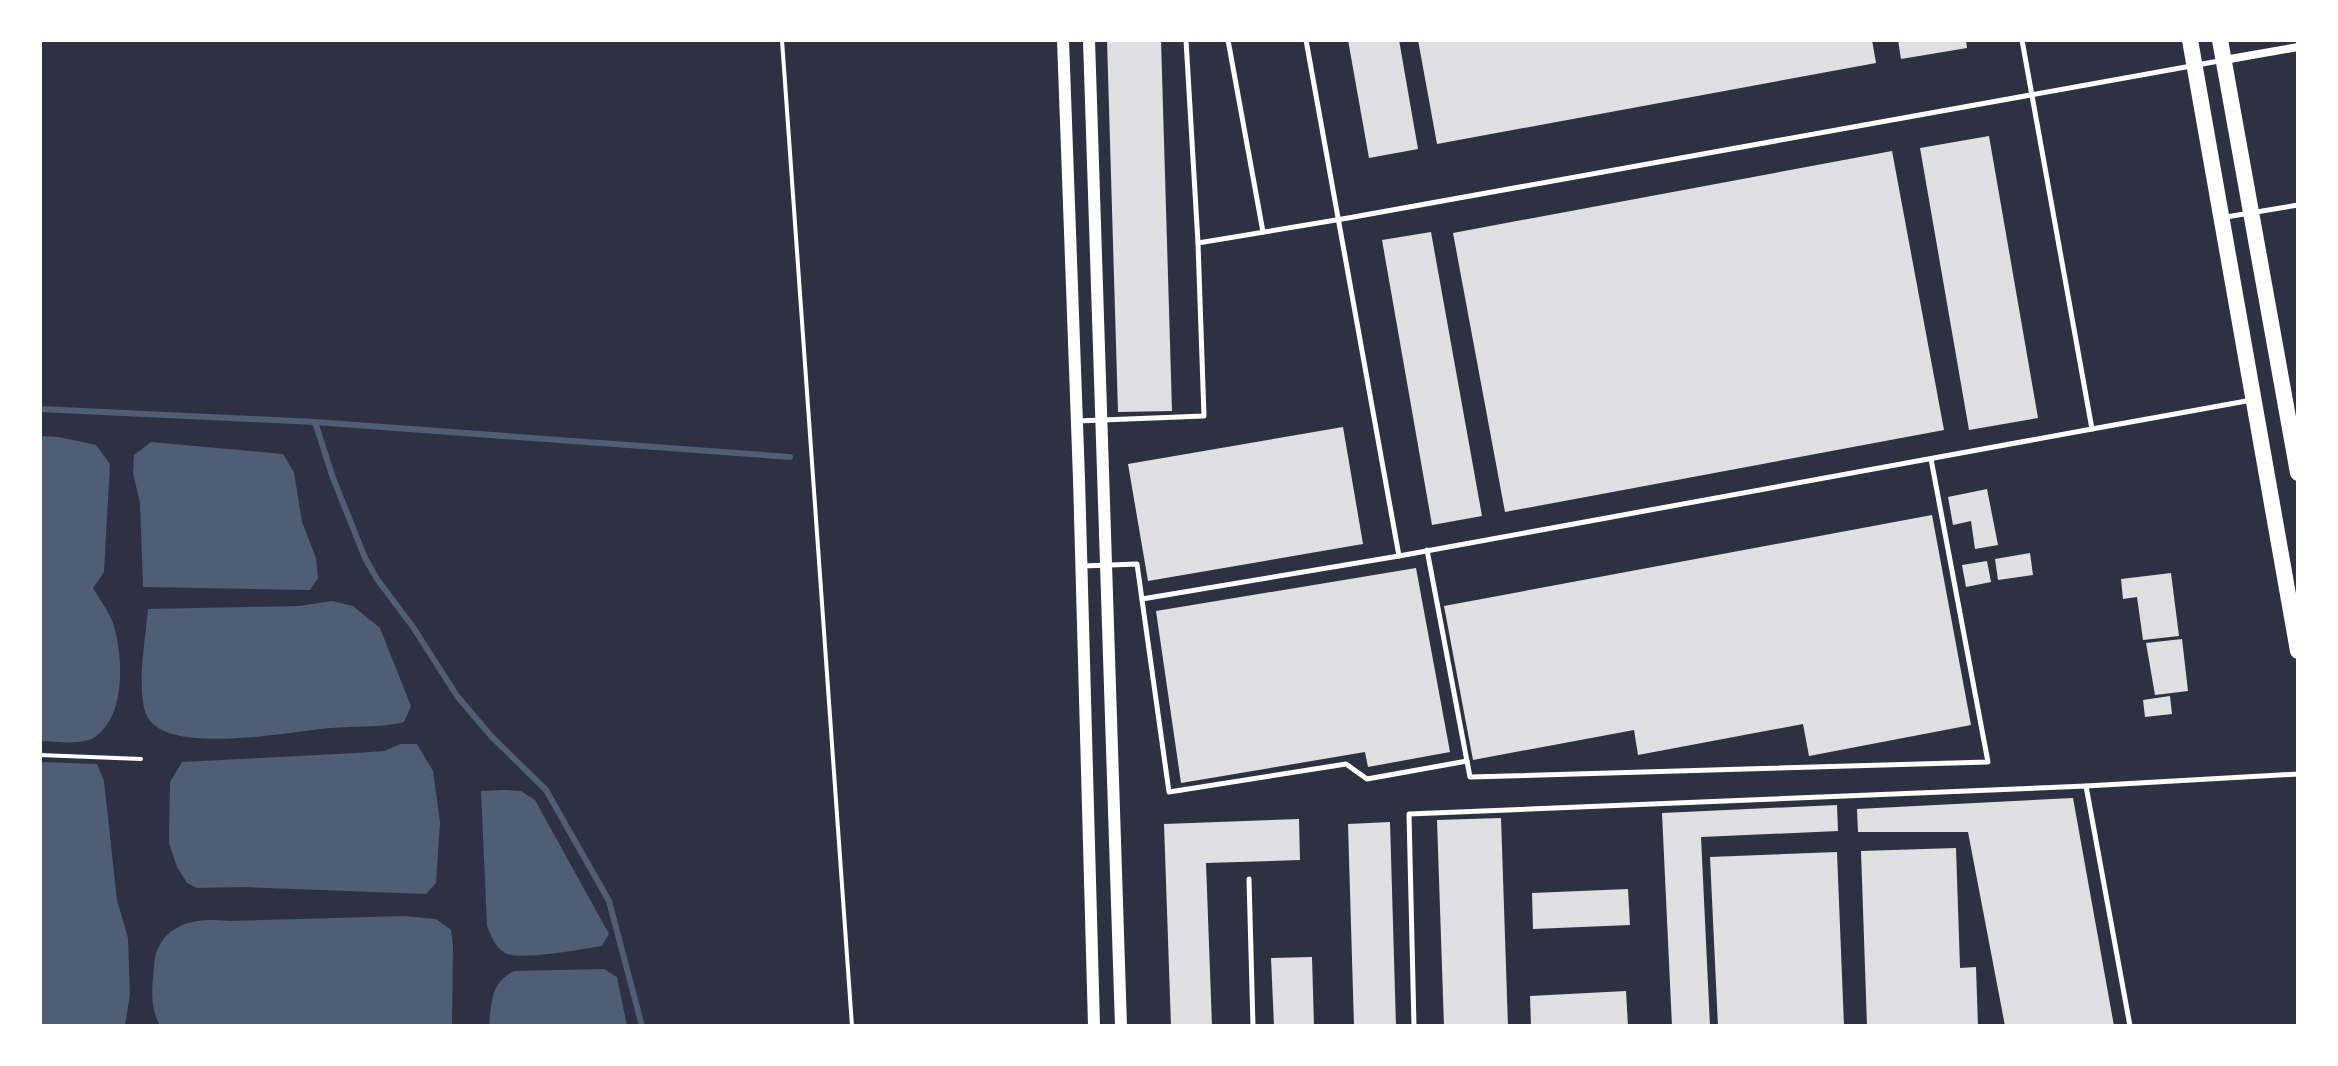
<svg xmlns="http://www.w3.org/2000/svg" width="2338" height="1066" font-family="'Work Sans',sans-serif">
<rect width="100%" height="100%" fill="#2d3142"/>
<!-- water -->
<g fill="#4f5d75">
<path d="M40 436 59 437 96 445 110 464 104 572 93 588C100 600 110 613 114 626 123 658 126 715 95 737 81 746 56 741 40 741Z"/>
<path d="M151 442 283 454 294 472 302 522 316 558 318 578 310 590 143 587 140 503 133 473 134 455Z"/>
<path d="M332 601 353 606 380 628 411 706 404 722C380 728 356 726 331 728 292 731 171 756 148 718 135 696 146 635 148 609L299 606Z"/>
<path d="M401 744H417L433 771 440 822 436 883 426 894 243 887 197 888 187 883 177 867 169 843 170 782 182 762 356 753 384 751Z"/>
<path d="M40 762 97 764 104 781 117 900 128 938 130 994 125 1026H40Z"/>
<path d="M504 790 521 791 535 800 609 934 602 946C582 949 520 961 505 953 494 946 492 937 487 926L481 791Z"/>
<path d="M404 916 436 919 451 930 453 946 452 1026H160C152 1011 151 995 153 978 154 970 154 960 156 953 168 921 199 918 229 921Z"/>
<path d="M604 969 617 977 627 1026H489C492 1001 490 984 514 971Z"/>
</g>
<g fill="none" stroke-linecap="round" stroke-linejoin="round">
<!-- stream -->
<g stroke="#4f5d75" stroke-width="6">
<path d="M40 409 315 422 790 457"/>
<path d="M315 422 333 478 365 558 377 579 413 627 457 696 491 736 546 790 609 901 642 1026"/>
</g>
</g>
<!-- building -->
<g fill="#e0e0e3">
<path d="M1107 40H1161L1172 411 1118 412Z"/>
<path d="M1348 40H1399L1418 149 1369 158Z"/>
<path d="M1418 40H1872L1876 63 1437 144Z"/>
<path d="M1898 40H1966L1967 48 1901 59Z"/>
<path d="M1989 136 2038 418 1969 430 1920 148Z"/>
<path d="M1892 151 1944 430 1505 512 1453 233Z"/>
<path d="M1431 232 1482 516 1432 525 1382 240Z"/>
<path d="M1343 427 1363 544 1148 581 1128 464Z"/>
<path d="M1987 489 1998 545 1975 549 1971 521 1953 525 1948 497Z"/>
<path d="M1932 515 1971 725 1809 756 1803 724 1638 755 1634 730 1473 760 1444 606Z"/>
<path d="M2030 553 2033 575 1998 580 1995 559Z"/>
<path d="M1987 561 1991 582 1966 587 1962 565Z"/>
<path d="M1416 568 1450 752 1368 767 1365 752 1181 783 1156 611Z"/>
<path d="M2171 573 2179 636 2143 640 2137 597 2123 599 2121 579Z"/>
<path d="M2182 639 2188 691 2155 695 2146 643Z"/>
<path d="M2170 696 2172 714 2145 717 2143 700Z"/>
<path d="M2073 798 2114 1026H2005L1968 832H1858L1857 809Z"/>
<path d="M1837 805 1838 831 1701 837 1710 1026H1672L1662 813Z"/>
<path d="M1501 818 1508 1026H1444L1437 820Z"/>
<path d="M1299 819 1300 860 1206 863 1212 1026H1171L1164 824Z"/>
<path d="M1390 822 1396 1026H1354L1348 824Z"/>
<path d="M1956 848 1960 968 1976 967 1978 1026H1867L1861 851Z"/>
<path d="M1837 852 1844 1026H1718L1710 857Z"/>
<path d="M1628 889 1630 925 1533 929 1532 893Z"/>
<path d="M1312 957 1314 1026H1274L1271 958Z"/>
<path d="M1626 991 1628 1026H1531L1530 996Z"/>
</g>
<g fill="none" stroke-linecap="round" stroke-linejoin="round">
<!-- path -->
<g stroke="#fff" stroke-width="4">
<path d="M782 40 852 1026"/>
<path d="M40 755 141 759"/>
</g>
<!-- service -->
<g stroke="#fff" stroke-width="5">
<path d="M1186 40 1198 243"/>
<path d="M1228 40 1263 232"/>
<path d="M1306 40 1399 556 2092 429 2022 40"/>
<path d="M2226 217 2298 205"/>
<path d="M1077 421 1204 416 1198 243 1348 218 2219 61"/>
<path d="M2092 429 2252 400"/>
<path d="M1427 550 1470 777 1988 762 1931 459"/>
<path d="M1083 566 1137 564 1169 792 1346 764 1367 779 1467 761"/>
<path d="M1142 599 1399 556"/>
<path d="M2086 786 2298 774"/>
<path d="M1249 879 1253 1026"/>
<path d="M1414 1026 1409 814 2086 786 2130 1026"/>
</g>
<!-- minor -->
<path stroke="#fff" stroke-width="8" d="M2224 60 2298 47"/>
<!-- tertiary -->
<g stroke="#fff" stroke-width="12">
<path d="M1063 40 1079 479 1094 1026"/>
<path d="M1089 40 1121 1026"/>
</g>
<!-- primary -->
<g stroke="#fff" stroke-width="16">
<path d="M2190 40 2298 651"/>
<path d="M2220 40 2298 473"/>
</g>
</g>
<!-- border -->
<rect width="2338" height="1066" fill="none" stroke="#ffffff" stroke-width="84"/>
</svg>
